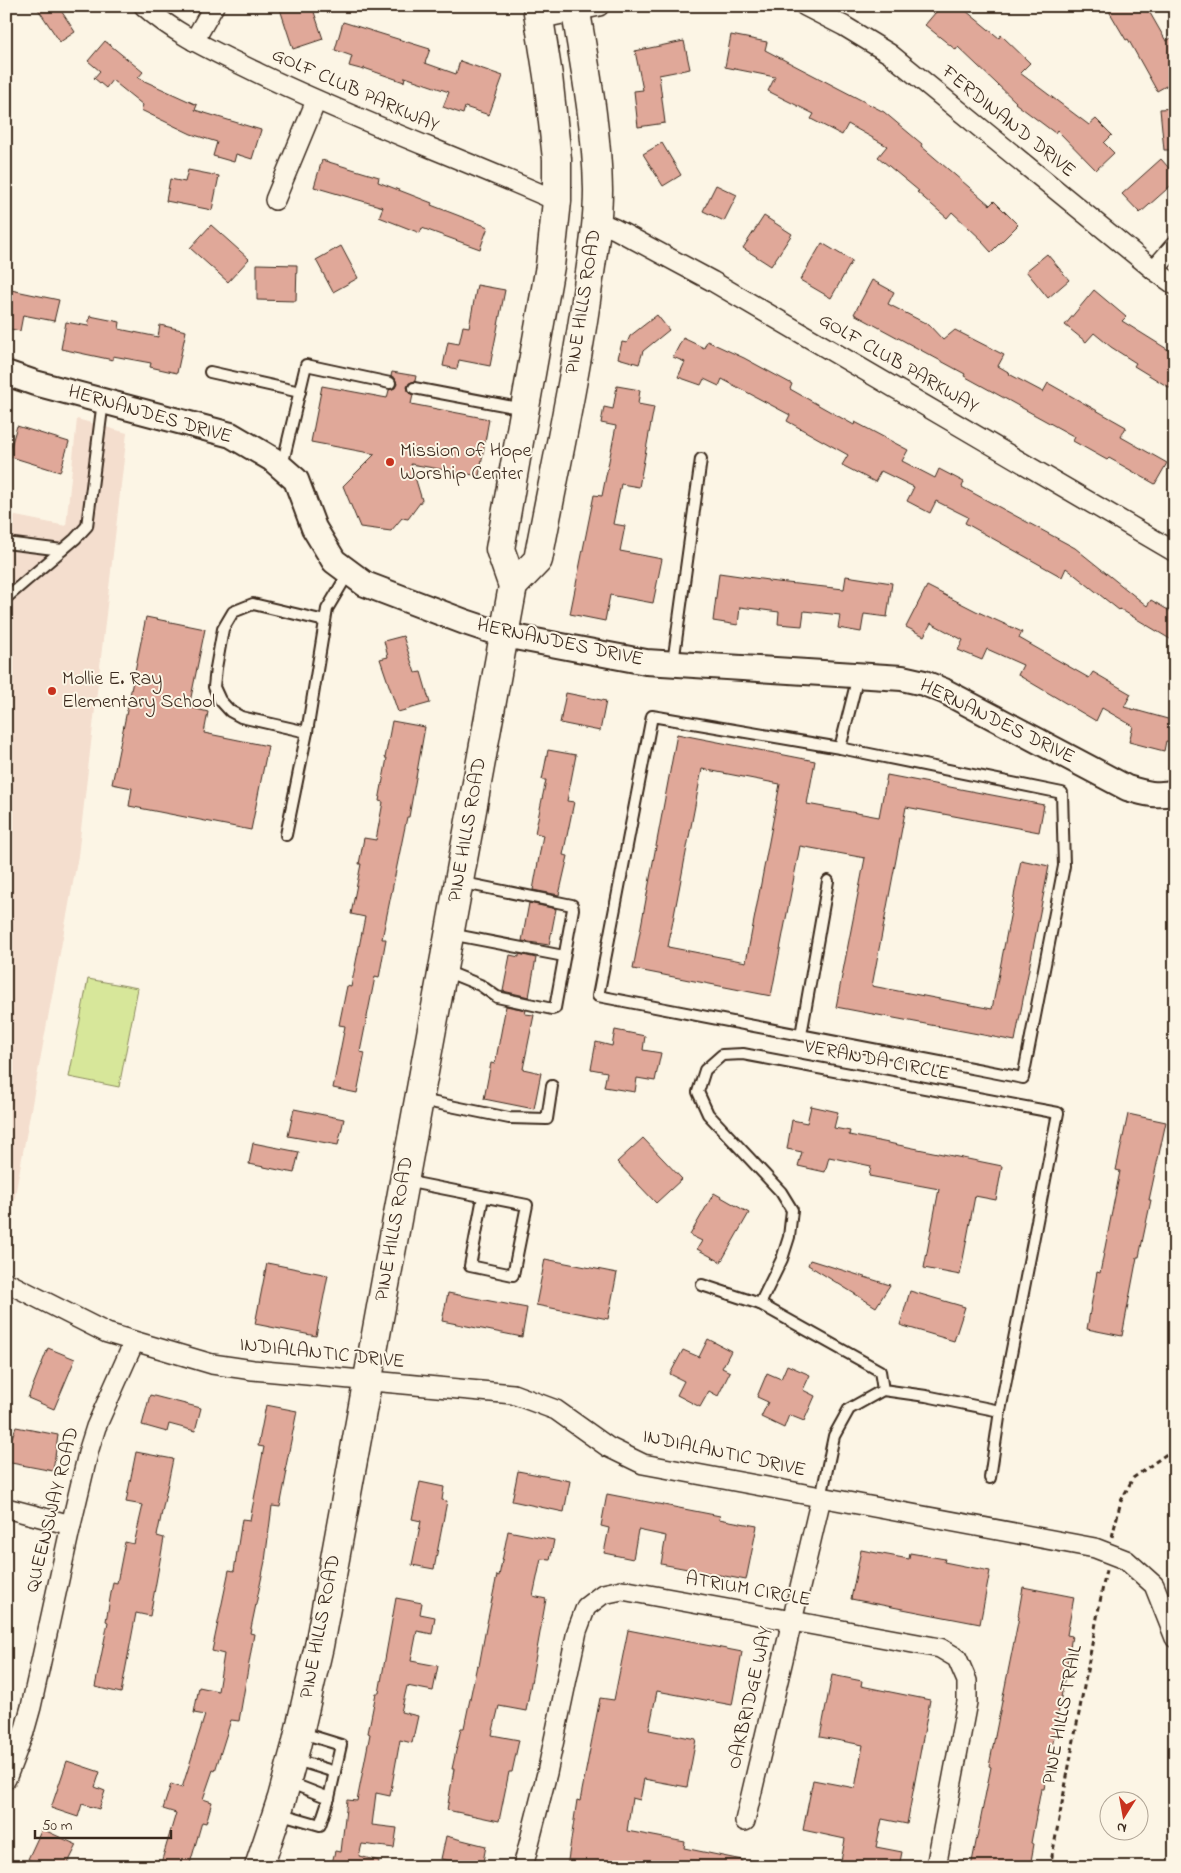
<svg xmlns="http://www.w3.org/2000/svg" width="1181" height="1873" font-family="'Indie Flower',sans-serif">
<rect width="100%" height="100%" fill="#fcf5e5"/>
<filter id="ink" filterUnits="userSpaceOnUse"><feTurbulence type="fractalNoise" baseFrequency=".02" numOctaves="2"/><feDisplacementMap in="SourceGraphic" scale="10" xChannelSelector="R" yChannelSelector="G"/><feConvolveMatrix kernelMatrix="1 2 1 2 8 2 1 2 1" color-interpolation-filters="sRGB"/></filter>
<g filter="url(#ink)">
<!-- built -->
<path fill="#f4dece" d="M77 419 127 433 78 856 6 1244V514L66 526Z"/>
<!-- green -->
<path fill="#d7e79a" stroke="#89885c" d="M88 979 138 988 119 1087 69 1077Z"/>
<!-- building -->
<g fill="#e0a899" stroke="#3b2a1e" fill-rule="evenodd">
<path d="M36 6H58L75 32 60 42Z"/>
<path d="M279 6H312L323 39 293 49Z"/>
<path d="M941 6H960L999 38 1001 35 1030 63 1020 73 1089 125 1096 119 1112 135 1104 143 1114 153 1096 170 1057 130 1055 133 1015 103 1016 102 958 47 956 50 925 25Z"/>
<path d="M1106 6H1146L1166 41 1175 36V81L1157 91 1128 39 1126 40Z"/>
<path d="M343 22 430 49 425 63 456 74 460 61 503 76 489 115 465 107 463 114 443 107 449 92 405 77 404 82 364 68V70L349 66 352 56 335 50Z"/>
<path d="M731 35 767 42 765 50 884 112 922 144 921 146 990 205 994 201 1018 225 991 252 982 242 983 241 952 212 947 218 917 192 919 191 878 157 887 146 848 124 842 135 811 119 814 114 768 91 775 77 725 67Z"/>
<path d="M105 41 143 72 138 78 197 105 195 110 261 130 252 159 236 154 234 162 213 156 217 142 191 134 141 110 143 105 112 80 106 88 94 78 100 71 88 61Z"/>
<path d="M684 41 690 69 659 75 665 123 638 127 634 91 643 90 635 51Z"/>
<path d="M1175 108V150H1164L1160 109Z"/>
<path d="M662 143 681 175 663 186 643 154Z"/>
<path d="M1161 159 1175 175V182L1140 213 1122 194Z"/>
<path d="M322 160 379 177 378 182 432 203 431 205 488 227 480 249 422 228 420 233 379 217 383 207 314 187Z"/>
<path d="M188 170 219 176 212 210 166 201 170 179 185 182Z"/>
<path d="M716 185 737 195 724 221 703 211Z"/>
<path d="M764 216 792 234 771 266 743 248Z"/>
<path d="M211 225 249 259 228 282 190 248Z"/>
<path d="M822 243 852 261 831 298 800 280Z"/>
<path d="M341 246 358 278 333 292 316 260Z"/>
<path d="M1047 254 1069 280 1048 298 1026 271Z"/>
<path d="M257 264 297 265 296 301 257 300Z"/>
<path d="M872 280 894 292 888 304 929 325 943 340 955 330 1004 355 998 366 1010 373 1009 374 1043 392 1048 383 1126 427 1121 437 1167 463 1155 484 1109 458 1107 460 1073 441 1075 437 964 376 965 374 854 314Z"/>
<path d="M477 285 505 290 490 366 459 360 457 369 443 366 448 342 459 344 463 326 469 327Z"/>
<path d="M11 290 59 300 54 321 23 315 20 331 6 328V310Z"/>
<path d="M1094 290 1126 317 1122 321 1175 354V391L1134 366 1136 363 1111 347 1094 333 1086 342 1065 325Z"/>
<path d="M657 315 669 330 643 351 639 364 618 358 622 342 627 343 630 336Z"/>
<path d="M90 316 120 322 119 329 158 337 160 325 186 331 177 373 150 367 151 363 113 356V360L61 349 66 322 88 326Z"/>
<path d="M683 338 704 348 707 341 744 358 792 384 790 389 854 425 855 422 908 450 902 461 935 478 939 469 964 482 962 487 1075 548 1147 606 1151 600 1175 614V642L1120 609 1119 610 1066 568 1062 577 965 523 968 517 936 501 930 513 907 501 914 487 881 471 875 482 842 465 848 455 787 421 790 415 722 379 719 386 704 379 701 385 678 377 685 362 673 357Z"/>
<path d="M392 372 416 376 415 381 409 383 407 387 409 393 413 395 411 404 489 419 479 476 411 464 422 500 408 519 402 518 391 531 360 527 343 486 375 454 311 442 322 386 387 398 389 390 395 388 397 384 395 378 391 376Z"/>
<path d="M617 386 640 390 638 404 654 407 639 487 621 484 613 524 625 526 620 551 662 559 653 603 610 595 605 621 570 614 594 495 602 496 616 426 601 423 604 407 613 409Z"/>
<path d="M17 426 69 442 60 472 8 456Z"/>
<path d="M719 573 768 580V581L844 589 846 576 892 583 887 617 864 614 861 632 838 628 840 615 804 611 802 626 778 624 779 612 740 607 738 625 713 621Z"/>
<path d="M927 586 976 611 1022 632 1019 638 1089 678 1093 672 1131 694 1124 707 1175 721V743L1166 741 1164 751 1129 742 1133 726 1102 708 1096 721 1018 675 1023 665 987 649 982 660 958 650 963 640 931 623 924 636 906 627Z"/>
<path d="M146 617 205 629 189 707 208 712 204 733 268 746 251 830 129 806 132 788 112 784Z"/>
<path d="M403 636 415 673 421 672 430 703 398 712 380 659 388 657 384 641Z"/>
<path d="M566 693 606 701 600 731 560 723Z"/>
<path d="M392 721 425 727 409 817H407L382 939H386L379 978 375 977 360 1052 365 1053 357 1093 333 1088 345 1026 339 1025 347 986 351 987 365 917 351 914 361 864H359L364 838 376 840 383 802 379 801 387 758H385Z"/>
<path d="M677 734 815 761 807 804 879 817 887 775 1044 805 1039 832 906 807 872 986 992 1009 1021 860 1049 866 1015 1041 836 1007 865 858 800 846 771 996 633 969ZM702 769 780 784 746 962 668 947Z"/>
<path d="M548 750 576 755 567 801 574 802 563 855 568 856 559 895 533 890 543 835 535 833 546 780H542Z"/>
<path d="M529 903 556 909 549 945 522 941Z"/>
<path d="M519 954 536 958 529 997 503 991 510 955 519 957Z"/>
<path d="M506 1006 526 1010 525 1014 534 1015 523 1069 541 1073 534 1109 484 1099 491 1063 495 1064Z"/>
<path d="M615 1030 645 1036 643 1050 661 1053 655 1081 637 1078 635 1092 604 1087 607 1072 591 1069 596 1042 612 1046Z"/>
<path d="M811 1106 838 1112 834 1128 850 1131 849 1135 1002 1166 996 1200 975 1196 960 1275 924 1268 939 1189 869 1176 871 1166 829 1157 825 1172 798 1166 802 1152 787 1149 792 1120 807 1123Z"/>
<path d="M294 1109 344 1119 338 1145 288 1136Z"/>
<path d="M1128 1114 1166 1122 1149 1200H1151L1139 1257H1137L1122 1336 1087 1329 1097 1272 1100 1273 1120 1171 1116 1170Z"/>
<path d="M643 1138 682 1179 656 1203 617 1162Z"/>
<path d="M253 1143 299 1152 294 1173 249 1164Z"/>
<path d="M714 1193 749 1213 721 1262 697 1249 702 1241 690 1235Z"/>
<path d="M545 1259 617 1273 608 1319 536 1305Z"/>
<path d="M810 1260 890 1285 876 1307 808 1265Z"/>
<path d="M267 1263 328 1275 316 1336 255 1324Z"/>
<path d="M910 1291 965 1307 954 1341 900 1325Z"/>
<path d="M448 1293 527 1308 522 1337 442 1321Z"/>
<path d="M708 1339 731 1351 722 1368 730 1372 718 1396 709 1391 700 1407 677 1395 684 1381 670 1374 683 1350 699 1357Z"/>
<path d="M48 1348 75 1359 54 1409 28 1398Z"/>
<path d="M787 1365 810 1375 803 1390 815 1396 804 1421 789 1415 784 1428 761 1417 768 1402 757 1397 767 1373 781 1379Z"/>
<path d="M150 1395 201 1408 195 1431 169 1424 167 1432 142 1425Z"/>
<path d="M266 1405 297 1411 285 1471H287L280 1507 272 1506 265 1561 250 1633 254 1634 239 1721 231 1720 215 1771 213 1770 203 1799 212 1802 206 1823 202 1822 189 1867H174L161 1863 176 1813 163 1809 171 1784 182 1788 205 1715 194 1713 199 1687 218 1691 224 1654 212 1651 229 1570 234 1571 242 1519 250 1520 264 1447 258 1446Z"/>
<path d="M16 1427 58 1435 53 1471 6 1462V1452Z"/>
<path d="M136 1452 173 1459 157 1536 164 1538 150 1616 136 1613 121 1693 95 1687 108 1622 106 1621 113 1582 117 1583 125 1542 134 1544 143 1505 126 1502Z"/>
<path d="M518 1471 570 1481 564 1512 512 1501Z"/>
<path d="M420 1482 444 1487 442 1500 447 1501 434 1569 412 1565 421 1521 412 1519Z"/>
<path d="M607 1494 720 1516 719 1519 757 1526 746 1580 661 1564 666 1536 638 1530 633 1559 604 1553 609 1528 601 1526Z"/>
<path d="M508 1531 554 1540 550 1560 541 1559 533 1596 546 1599 526 1711 499 1706 492 1735 519 1740 512 1772H509L499 1821 447 1810 454 1769H452L461 1728H464L477 1665 479 1666 486 1628 497 1575 499 1576Z"/>
<path d="M861 1550 909 1559 910 1553 945 1559 944 1562 990 1571 980 1624 851 1599Z"/>
<path d="M1023 1587 1074 1597 1067 1635 1072 1636 1054 1737 1044 1789H1041L1031 1843 1034 1844 1030 1867H971L991 1767 989 1766 1019 1617 1018 1616Z"/>
<path d="M396 1598 422 1603 420 1614 435 1617 432 1634 417 1631 411 1661 438 1666 433 1691 407 1686 401 1712 418 1716 412 1743 400 1740 390 1796 376 1793 372 1825 397 1828 394 1848 362 1844 359 1856 379 1861 378 1867H331L335 1851 341 1852 347 1800 357 1801 370 1734 368 1733 376 1693H379Z"/>
<path d="M628 1630 742 1652 732 1705 657 1691 649 1730 696 1739 687 1787 644 1779 640 1800 632 1798 627 1831 685 1842 684 1848 742 1860V1867H567L577 1800 580 1801 600 1698 614 1700Z"/>
<path d="M832 1675 862 1681 861 1686 930 1700 907 1824 882 1819 876 1847 902 1852 899 1867H840L845 1839 803 1830 813 1780 855 1788 863 1745 820 1737Z"/>
<path d="M67 1761 100 1772 95 1787 105 1791 99 1809 82 1804 78 1817 51 1808Z"/>
<path d="M42 1829 77 1845 66 1867H45L28 1859Z"/>
<path d="M446 1836 486 1846 482 1867 441 1859Z"/>
</g>
<g fill="none" stroke-linecap="round" stroke-linejoin="round">
<defs>
<g id="service">
<path d="M210 372 300 392"/>
<path d="M414 388 524 409"/>
<path d="M282 466 306 365 390 383"/>
<path d="M6 543 62 550"/>
<path d="M6 598 75 539 87 526 103 401"/>
<path d="M325 621 253 604 233 612 223 629 216 668 214 687 220 700 230 711 241 717 307 732 327 609 349 572"/>
<path d="M673 663 701 459"/>
<path d="M652 716 840 748 1062 793 1064 866 1023 1078 598 996Z"/>
<path d="M840 748 858 676"/>
<path d="M286 835 307 732"/>
<path d="M450 934 564 956"/>
<path d="M443 970 480 985 497 997 552 1009 555 1008 573 909 572 905 459 882"/>
<path d="M801 1035 828 881"/>
<path d="M421 1100 509 1118 547 1119 552 1086"/>
<path d="M405 1181 527 1205 513 1275 470 1266 483 1197"/>
<path d="M702 1285 760 1304"/>
<path d="M990 1478 1000 1411"/>
<path d="M821 1498 834 1436 849 1409 883 1390 926 1396 1000 1411 1058 1113 743 1054 722 1055 705 1070 698 1092 708 1114 781 1192 792 1210 789 1237 782 1259 760 1304 880 1371 883 1390"/>
<path d="M293 1759 335 1772"/>
<path d="M288 1782 329 1798"/>
<path d="M278 1813 320 1825 329 1798 341 1745 299 1732"/>
</g>
<g id="minor">
<path d="M144 6C177 36 218 53 258 73 355 120 458 157 557 201"/>
<path d="M805 6 844 26 890 54 1154 270 1175 285"/>
<path d="M539 19 599 6"/>
<path d="M194 41 214 6"/>
<path d="M275 200 316 101"/>
<path d="M596 221 615 229 712 281 1175 552"/>
<path d="M1154 270 1175 246"/>
<path d="M6 1282 107 1333 212 1364 253 1370 513 1394 556 1410 608 1447 643 1464 1095 1548 1126 1560 1154 1585 1175 1638"/>
<path d="M6 1508 71 1525"/>
<path d="M6 1779 24 1732 31 1707 71 1525 89 1449 96 1427 134 1342"/>
<path d="M745 1821 821 1498"/>
<path d="M523 1867 547 1773 577 1631 586 1607 603 1594 622 1590 940 1648 957 1658 967 1681V1702L936 1867"/>
</g>
<path id="tertiary" d="M6 373 35 383 231 435 272 459 296 480 314 528 334 561 365 584 465 622 504 635 646 662 902 678 924 683 944 691 1127 788C1144 793 1157 797 1175 792"/>
<g id="secondary">
<path d="M513 586 538 560C554 474 574 387 586 300 591 264 598 227 598 190 597 129 585 67 575 6"/>
<path d="M259 1867 282 1798 296 1746 319 1646 513 586 500 549 550 266 557 201V159L548 76 537 6"/>
</g>
</defs>
<!-- service casing -->
<use href="#service" stroke="#3b2a1e" stroke-width="14"/>
<!-- minor casing -->
<use href="#minor" stroke="#3b2a1e" stroke-width="22"/>
<!-- tertiary casing -->
<use href="#tertiary" stroke="#3b2a1e" stroke-width="28"/>
<!-- secondary casing -->
<use href="#secondary" stroke="#3b2a1e" stroke-width="31"/>
<!-- path -->
<g stroke="#3b2a1e" stroke-width="3" stroke-dasharray="5 4" stroke-linecap="butt">
<path d="M1112 1537 1121 1501 1133 1478 1175 1448"/>
<path d="M1050 1867 1106 1570"/>
</g>
<!-- service -->
<use href="#service" stroke="#fcf5e5" stroke-width="10"/>
<!-- minor -->
<use href="#minor" stroke="#fcf5e5" stroke-width="19"/>
<!-- tertiary -->
<use href="#tertiary" stroke="#fcf5e5" stroke-width="24"/>
<!-- secondary -->
<use href="#secondary" stroke="#fcf5e5" stroke-width="28"/>
</g>
</g>
<!-- markers -->
<g fill="#c8321e" stroke="#fcf5e5" stroke-width="2">
<circle cx="390" cy="462" r="5"/>
<circle cx="52" cy="691" r="5"/>
</g>
<g text-anchor="middle" dominant-baseline="central" stroke-width="4" stroke-linejoin="round" paint-order="stroke">
<!-- street labels -->
<g font-size="20" fill="#3b2a1e" stroke="#fcf5e5">
<text transform="translate(355 91) rotate(24)">GOLF CLUB PARKWAY</text>
<text transform="translate(1008 122) rotate(39)">FERDINAND DRIVE</text>
<text transform="translate(584 302) rotate(-81)">PINE HILLS ROAD</text>
<text transform="translate(898 364) rotate(30)">GOLF CLUB PARKWAY</text>
<text transform="translate(150 415) rotate(16)">HERNANDES DRIVE</text>
<text transform="translate(560 643) rotate(12)">HERNANDES DRIVE</text>
<text transform="translate(997 722) rotate(26)">HERNANDES DRIVE</text>
<text transform="translate(468 830) rotate(-80)">PINE HILLS ROAD</text>
<text transform="translate(877 1061) rotate(11)">VERANDA CIRCLE</text>
<text transform="translate(395 1229) rotate(-80)">PINE HILLS ROAD</text>
<text transform="translate(322 1354) rotate(6)">INDIALANTIC DRIVE</text>
<text transform="translate(724 1454) rotate(12)">INDIALANTIC DRIVE</text>
<text transform="translate(53 1510) rotate(-76)">QUEENSWAY ROAD</text>
<text transform="translate(748 1590) rotate(10)">ATRIUM CIRCLE</text>
<text transform="translate(321 1627) rotate(-79)">PINE HILLS ROAD</text>
<text transform="translate(751 1698) rotate(-77)">OAKBRIDGE WAY</text>
<text transform="translate(1063 1715) rotate(-79)">PINE HILLS TRAIL</text>
</g>
<!-- poi labels -->
<g font-size="20" fill="#3b2a1e" stroke="#fcf5e5" text-anchor="start">
<text x="400" y="451">Mission of Hope<tspan x="400" dy="23">Worship Center</tspan></text>
<text x="62" y="679">Mollie E. Ray<tspan x="62" dy="23">Elementary School</tspan></text>
</g>
</g>
<!-- margin -->
<rect width="1181" height="1873" fill="none" stroke="#fcf5e5" stroke-width="25"/>
<rect x="12" y="12" width="1156" height="1848" fill="none" stroke="#3b2a1e" stroke-width="2" filter="url(#ink)"/>
<!-- north arrow -->
<g transform="translate(1124 1816) rotate(191)"><circle r="24" fill="#fcf5e5" stroke="#afa495"/>
<path d="M0-4L9 19L0 12L-9 19Z" fill="#c8321e"/>
<text y="-8" font-size="14" font-weight="bold" text-anchor="middle" fill="#3b2a1e">N</text>
</g>
<!-- scale -->
<path d="M35 1830v8h136v-8" fill="none" stroke="#3b2a1e" stroke-width="2.5"/>
<text x="42" y="1830" font-size="15" fill="#3b2a1e" stroke="#fcf5e5" stroke-width="4" paint-order="stroke">50 m</text>
</svg>
